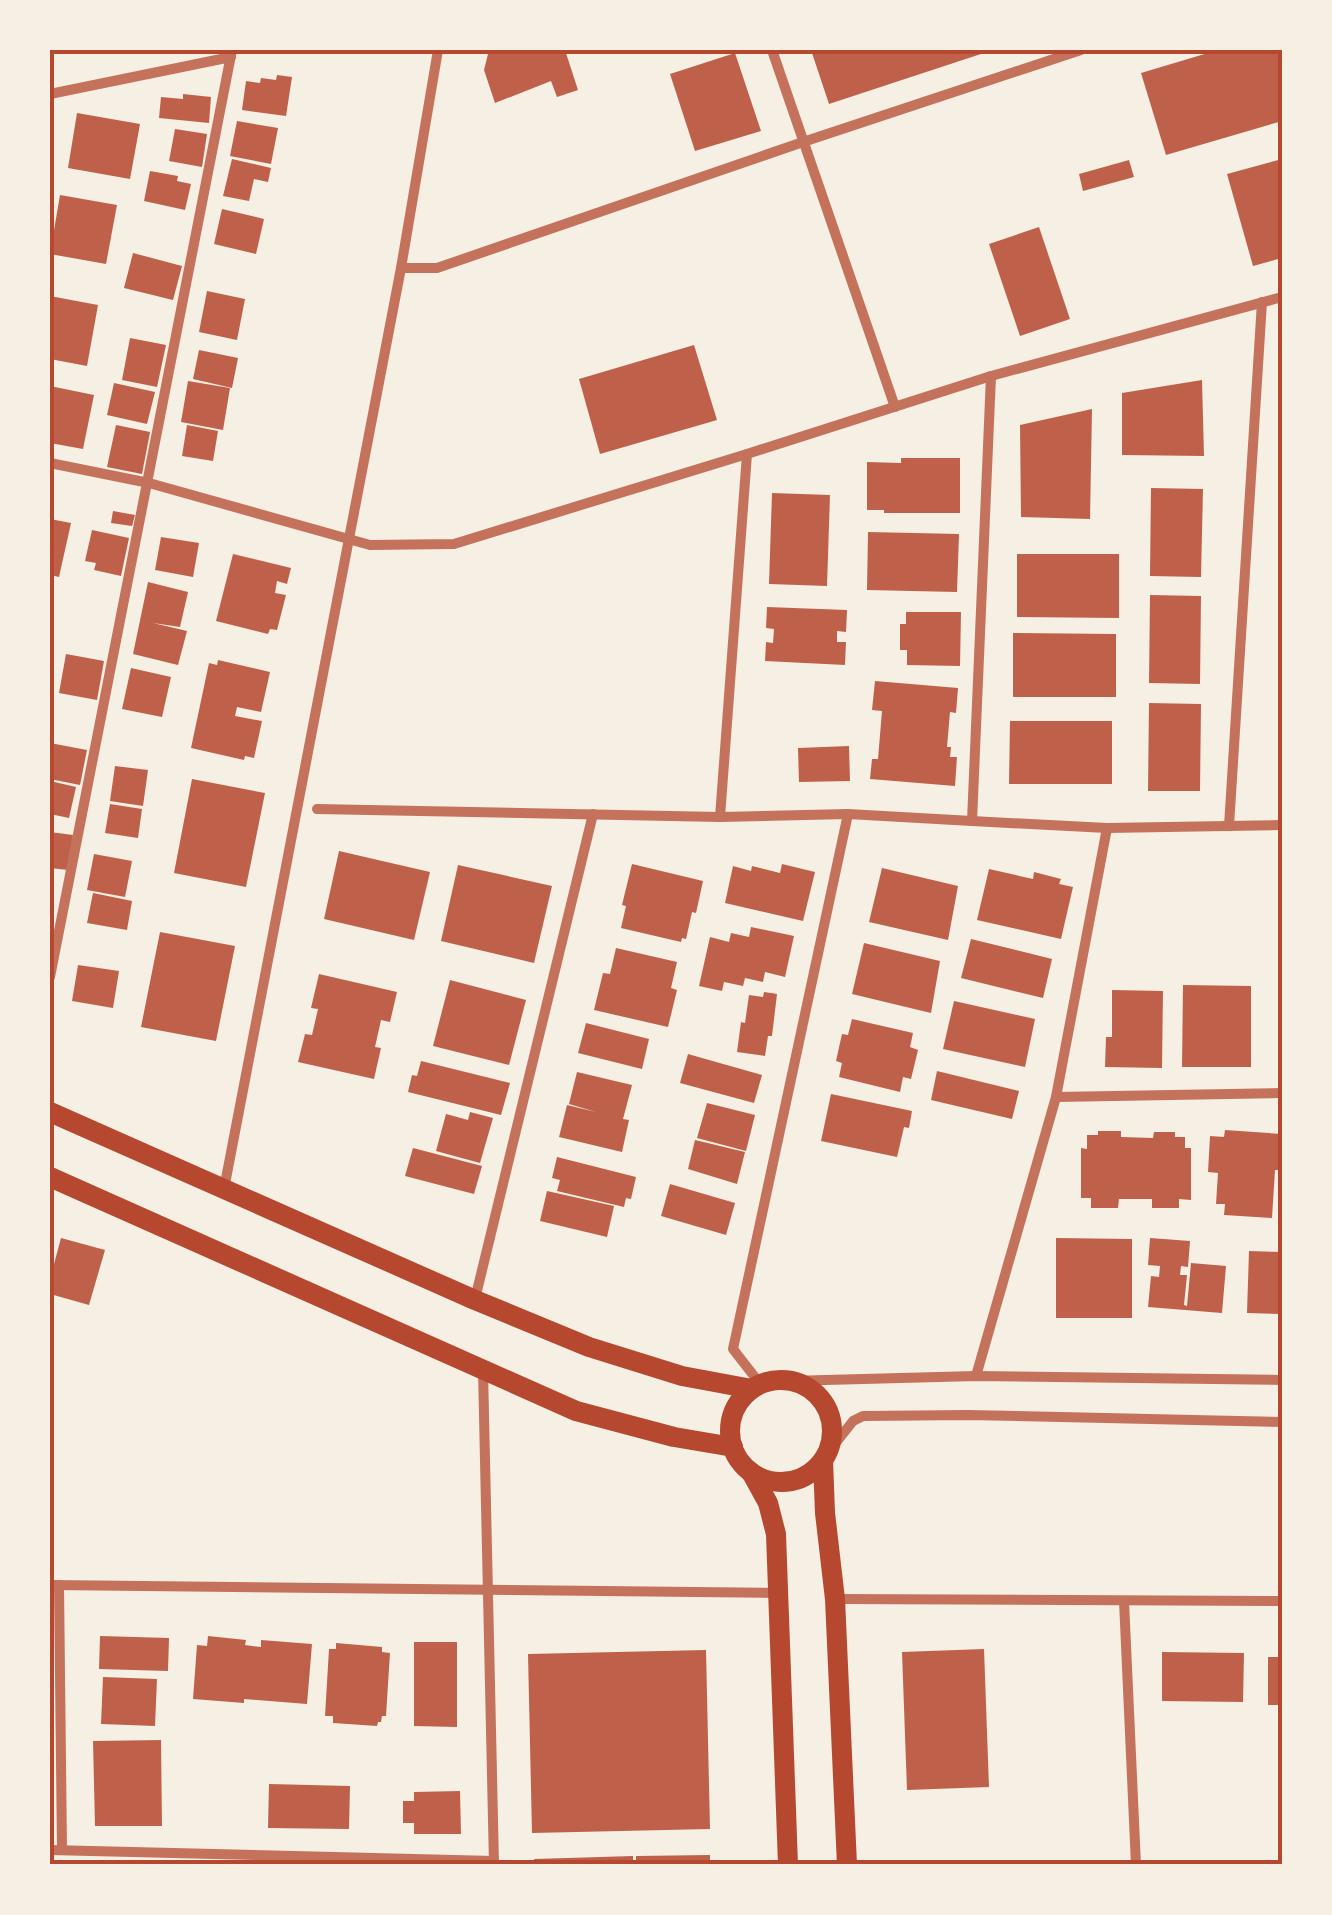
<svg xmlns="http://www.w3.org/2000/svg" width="1332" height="1915" font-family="Helvetica,sans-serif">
<rect width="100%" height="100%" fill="#f6efe4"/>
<!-- building -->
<g fill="#bf614a">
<path d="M489 50H565L578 90 557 97 551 81 495 103 484 70Z"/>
<path d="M811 50H990V51L829 104Z"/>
<path d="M1218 50H1282V121L1166 155 1141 73Z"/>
<path d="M735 53 761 131 695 151 670 74Z"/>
<path d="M277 75 292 77 286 116 242 110 246 81 260 83 261 78 276 80Z"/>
<path d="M183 94 211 97 209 123 159 118 161 97 183 99Z"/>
<path d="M77 113 140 124 130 179 68 168Z"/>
<path d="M237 121 278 128 271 164 230 156Z"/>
<path d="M175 129 207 134 202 167 169 161Z"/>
<path d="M232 159 271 168 268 182 254 179 249 201 223 196Z"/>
<path d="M1282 159V258L1253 266 1227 174Z"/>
<path d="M1129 160 1134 177 1083 191 1079 174Z"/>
<path d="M150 171 178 176 177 181 191 184 185 210 144 201Z"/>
<path d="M60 195 117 205 106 264 50 254Z"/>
<path d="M222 209 264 219 256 254 214 244Z"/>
<path d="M1039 227 1070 319 1020 336 989 244Z"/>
<path d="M133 253 182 266 173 300 124 288Z"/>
<path d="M207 291 245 299 237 340 199 332Z"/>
<path d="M50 296 98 305 87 366 50 359Z"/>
<path d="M130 338 166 345 157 387 122 380Z"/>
<path d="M694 345 717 420 600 454 579 379Z"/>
<path d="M199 350 238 358 232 388 193 379Z"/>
<path d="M1202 380 1204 456 1122 455V393Z"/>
<path d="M188 381 230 388 223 430 181 422Z"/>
<path d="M114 383 155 392 147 424 107 415Z"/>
<path d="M50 386 94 395 83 449 50 443Z"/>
<path d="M1092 409 1090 519 1021 517 1020 425Z"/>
<path d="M116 425 150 432 142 474 107 467Z"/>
<path d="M187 425 218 431 213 461 182 456Z"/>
<path d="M901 458H960V513H884V510H867V462L901 463Z"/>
<path d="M1151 488 1203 489 1201 577 1150 576Z"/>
<path d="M772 493 830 495 827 586 769 584Z"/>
<path d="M113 511 135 515 132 526 111 523Z"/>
<path d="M50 519 71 523 59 577 50 575Z"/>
<path d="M92 530 129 538 121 576 94 570 96 563 85 561Z"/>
<path d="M868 532 959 534 957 592 867 590Z"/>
<path d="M161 537 199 543 193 577 155 570Z"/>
<path d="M233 554 291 568 287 584 277 581 275 593 286 595 277 630 270 629 268 634 216 621Z"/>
<path d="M1017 554H1119V618L1017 617Z"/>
<path d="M148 582 188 592 180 627 153 623 187 631 178 665 133 654Z"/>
<path d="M1150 595 1201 596 1200 684 1149 683Z"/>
<path d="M767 607 847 610 846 632 837 631V642H846L845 665 765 661 766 642 773 643 774 629 766 628Z"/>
<path d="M906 612H961L960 666 907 665V650H900V624H906Z"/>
<path d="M1013 633 1116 634V697H1013Z"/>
<path d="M66 654 104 661 97 700 59 693Z"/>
<path d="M218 660 270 672 261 712 237 707 235 716 262 721 254 758 245 756 244 760 191 748 209 663 217 665Z"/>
<path d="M131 668 171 677 162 717 122 709Z"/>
<path d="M875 681 958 688 956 713 950 712 947 747H951L950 757H957L955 786 870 779 872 759H878L882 711 872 710Z"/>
<path d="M1149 703 1201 704 1200 791H1148Z"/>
<path d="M1010 721H1112V784H1009Z"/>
<path d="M50 743 87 750 80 785 50 779Z"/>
<path d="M849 746 850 781 799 782 798 748Z"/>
<path d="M115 766 148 770 143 806 110 801Z"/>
<path d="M192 779 265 793 246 887 174 873Z"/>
<path d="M50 781 76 787 69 818 50 814Z"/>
<path d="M110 804 142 809 138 838 105 833Z"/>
<path d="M50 832 73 835 68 870 50 868Z"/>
<path d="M339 851 430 872 414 940 324 919Z"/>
<path d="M94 854 132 861 125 897 87 890Z"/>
<path d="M632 864 703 881 696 913 692 912 686 939 682 938 681 942 621 928 626 906 622 905Z"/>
<path d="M782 864 815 872 803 921 725 903 733 866 751 871 752 866 780 873Z"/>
<path d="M458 865 552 886 534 963 441 941Z"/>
<path d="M882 868 958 886 948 940 869 922Z"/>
<path d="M989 869 1033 879 1034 872 1061 879 1059 884 1073 887 1061 939 977 920Z"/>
<path d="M93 893 132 901 127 930 87 923Z"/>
<path d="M751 927 794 936 785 977 765 972 763 982 745 978 743 986 724 982 722 991 699 986 710 937 729 942 731 933 749 937Z"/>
<path d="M160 932 235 946 216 1041 141 1027Z"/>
<path d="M971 939 1052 959 1043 998 961 978Z"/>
<path d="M864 943 940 961 931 1013 852 994Z"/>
<path d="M616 948 677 962 671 988 677 990 668 1027 594 1010 603 973 610 974Z"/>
<path d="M78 965 119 971 113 1008 72 1001Z"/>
<path d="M319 974 397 992 390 1022 381 1020 375 1047 381 1048 374 1079 298 1062 305 1034 312 1035 318 1009 311 1008Z"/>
<path d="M450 980 526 1000 509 1065 433 1046Z"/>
<path d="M1183 985 1251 986V1067H1182Z"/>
<path d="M1112 990 1163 991 1162 1068 1105 1067 1106 1037H1112Z"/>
<path d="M764 992 777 994 772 1036H768L765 1056 737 1052 741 1022 745 1023 749 995 763 997Z"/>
<path d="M954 1001 1035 1019 1025 1067 943 1049Z"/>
<path d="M852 1019 913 1033 910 1047 918 1050 911 1079 903 1077 900 1092 839 1077 842 1063 836 1061 842 1034 848 1035Z"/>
<path d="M586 1023 649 1039 642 1069 578 1053Z"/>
<path d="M688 1054 762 1075 754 1103 680 1083Z"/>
<path d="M421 1061 510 1083 501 1115 408 1092 412 1075 417 1076Z"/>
<path d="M937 1071 1019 1091 1012 1119 931 1100Z"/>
<path d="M577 1072 632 1085 623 1119 629 1120 622 1152 559 1137 567 1105 596 1112 569 1104Z"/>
<path d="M831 1094 912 1111 909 1128 904 1127 897 1157 821 1141Z"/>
<path d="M707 1103 755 1115 746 1151 697 1138Z"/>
<path d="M470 1112 493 1118 480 1163 436 1151 446 1114 468 1120Z"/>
<path d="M1225 1130 1282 1134V1170H1275L1272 1218 1224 1215 1225 1204H1216L1218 1173 1208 1172 1210 1136 1224 1137Z"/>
<path d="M1098 1131H1121V1137L1153 1138 1154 1132H1175V1137H1185V1148H1191V1200L1179 1199V1208H1152V1199H1119L1118 1208H1091V1198H1081V1148L1087 1149V1135H1098Z"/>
<path d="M695 1140 745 1152 737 1184 688 1169Z"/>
<path d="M413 1148 482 1166 474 1194 405 1176Z"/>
<path d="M557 1157 636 1177 631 1199 626 1198 624 1207 557 1191 560 1180 552 1178Z"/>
<path d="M670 1184 735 1203 726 1235 661 1216Z"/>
<path d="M547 1191 614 1206 607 1237 540 1221Z"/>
<path d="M61 1238 105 1250 89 1305 50 1294V1279Z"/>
<path d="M1056 1238 1132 1239V1318H1056Z"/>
<path d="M1150 1238 1190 1241 1188 1267 1181 1266 1180 1275H1187L1184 1305 1187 1306 1191 1263 1226 1266 1222 1313 1148 1307 1151 1276 1159 1277 1160 1266 1148 1265Z"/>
<path d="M1249 1251 1282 1252V1314L1247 1313Z"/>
<path d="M100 1636 169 1638 168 1671 99 1669Z"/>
<path d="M208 1636 246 1640 245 1645 261 1647V1640L312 1644 307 1704 244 1699V1703L193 1699 197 1645 207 1646Z"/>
<path d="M414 1642H457V1727L414 1726Z"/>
<path d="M336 1643 382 1647V1652L390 1653 386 1716H382L381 1722H378L377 1726 333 1723V1716H325L329 1649H336Z"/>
<path d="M984 1649 989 1787 907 1790 902 1652Z"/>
<path d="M706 1650 710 1829 532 1833 528 1654Z"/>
<path d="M1162 1652 1244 1653 1243 1702 1162 1701Z"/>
<rect x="1268" y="1657" width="14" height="48"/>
<path d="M103 1677 157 1679 155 1726 101 1724Z"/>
<path d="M161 1740 162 1826H95L93 1741Z"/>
<path d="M269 1784 350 1786 349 1829 268 1828Z"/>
<path d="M460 1791 461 1834H414V1823H403V1801H414V1792Z"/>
<path d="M710 1855V1865H636V1856Z"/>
<path d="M633 1856V1865H534V1859Z"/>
</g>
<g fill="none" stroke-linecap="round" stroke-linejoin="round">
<!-- minor -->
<g stroke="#c5725c" stroke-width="10">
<path d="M772 50 895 407"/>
<path d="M50 94 231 57"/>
<path d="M401 268H437L803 142 1081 50"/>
<path d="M50 463 149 483 370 545 454 544 747 454"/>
<path d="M317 809 720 817 848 814 972 821 991 376"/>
<path d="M720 817 747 454 991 376 1282 297"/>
<path d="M972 821 1107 828 1282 825"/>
<path d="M1229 826 1262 302"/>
<path d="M50 977 232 50"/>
<path d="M1056 1097 1282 1093"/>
<path d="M224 1189 401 268 438 50"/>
<path d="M475 1299 593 814"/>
<path d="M483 1370 494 1865"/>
<path d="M976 1376 1056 1097 1107 828"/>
<path d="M788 1381 976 1376 1282 1380"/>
<path d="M761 1385 733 1349 848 814"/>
<path d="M827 1454 853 1421 863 1416 968 1415 1282 1422"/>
<path d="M50 1585 778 1593"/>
<path d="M59 1585 62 1850"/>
<path d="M835 1599 1282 1601"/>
<path d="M1124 1601 1136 1865"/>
<path d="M50 1850 494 1861"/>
</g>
<!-- secondary -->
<g stroke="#b5482f" stroke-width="20">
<path d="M50 1112 475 1300 589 1347 682 1376 752 1389"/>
<path d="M50 1177 576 1411 674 1437 733 1447"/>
<circle cx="781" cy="1431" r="51"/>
<path d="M823 1460 825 1513 835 1599 847 1865"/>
<path d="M751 1472 768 1503 776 1534 788 1865"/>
</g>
</g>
<!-- border -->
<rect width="1332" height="1915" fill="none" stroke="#f6efe4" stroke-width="105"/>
<rect x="52" y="52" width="1228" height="1810" fill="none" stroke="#b5482f" stroke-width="4"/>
</svg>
